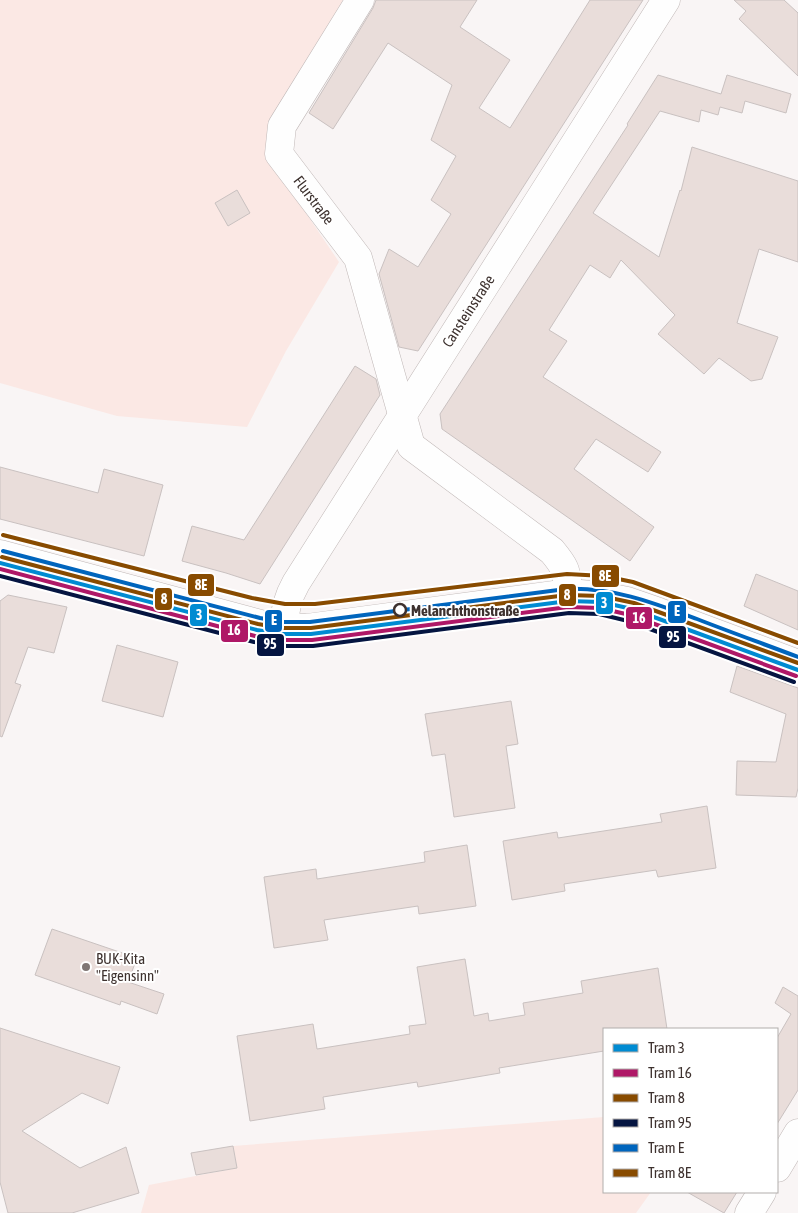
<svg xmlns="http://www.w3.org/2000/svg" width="798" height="1213" font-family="'Asap Condensed',sans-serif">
<rect width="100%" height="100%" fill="#f9f5f5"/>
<!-- green -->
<g fill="#fbe8e4">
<path d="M0 0H343L269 130 266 154 339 262 286 351 247 427 117 416 0 383Z"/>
<path d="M604 1117V1192H651L636 1213H141L149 1185 237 1168 233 1146Z"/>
</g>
<!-- building -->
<g fill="#e9ddda" stroke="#c9c1c0">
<path d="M376 0H477L460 27 510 60 479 108 510 128 590 0H643L418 351 399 347 379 274 389 249 418 267 451 214 431 200 456 156 431 140 452 85 388 43 333 129 309 113 373 8Z"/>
<path d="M734 0H784L798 13V76L739 19 746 11Z"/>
<path d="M658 75 721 94 727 75 791 94 786 113 745 101 742 113 720 107 718 115 701 110 699 122 660 111 593 213 659 257 680 190 681 191 692 147 798 181V262L759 249 737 323 778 337 762 379 751 381 719 358 704 374 658 334 675 315 621 260 610 278 590 265 549 330 567 341 543 377 661 452 648 472 596 439 574 469 654 527 630 561 442 429 440 414 628 125 627 124Z"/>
<path d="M237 190 250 213 228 226 215 203Z"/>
<path d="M355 366 376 379 380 395 260 584 226 573 182 561 192 526 244 540Z"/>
<path d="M0 467 98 493 104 469 163 485 144 556 0 519Z"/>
<path d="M756 574 798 591V630L744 606Z"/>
<path d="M8 595 67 607 54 653 28 647 15 683 21 685 2 737 0 736V601Z"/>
<path d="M117 645 178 662 163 717 102 701Z"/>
<path d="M737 666 798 688V788L796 797 736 795 737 761 776 762 786 714 730 692Z"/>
<path d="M511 701 518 744 506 746 515 808 454 817 445 754 432 756 425 714Z"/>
<path d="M707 806 716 868 658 877 656 870 564 884 565 891 512 900 503 841 557 832 558 838 662 822 660 814Z"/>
<path d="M467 845 476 906 419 914 418 906 324 920 328 940 274 948 264 877 316 869 317 879 425 862 424 852Z"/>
<path d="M52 929 137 958 128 982 164 994 157 1014 121 1001 120 1005 35 975Z"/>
<path d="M465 959 474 1016 488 1013 489 1021 525 1015 523 1003 583 993 581 981 658 968 667 1029H604V1051L499 1068 500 1073 418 1087 417 1082 323 1097 325 1109 250 1121 237 1036 313 1024 317 1049 410 1034 409 1026 426 1024 417 967Z"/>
<path d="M783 987 798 996V1090L777 1124V1038L791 1014 775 1003Z"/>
<path d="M0 1028 120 1067 108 1104 82 1093 22 1131 80 1168 126 1147 139 1193 72 1213H8L0 1182Z"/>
<path d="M233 1146 237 1168 196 1175 191 1153Z"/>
<path d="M687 1192H737L724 1213Z"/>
</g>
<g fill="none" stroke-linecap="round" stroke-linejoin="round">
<defs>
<g id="minor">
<path d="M360 0 282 126 279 154 358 258 411 446 552 551C567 569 566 571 569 593"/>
<path d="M0 554 268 626 307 628 569 593 602 596 627 601 659 612 798 664"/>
<path d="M284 627C284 611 288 597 296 583L666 0"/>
<path d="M777 1168 798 1133"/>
<path d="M749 1213 762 1192"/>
</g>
</defs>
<!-- minor casing -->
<use href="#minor" stroke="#c0b8b7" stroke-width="29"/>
<!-- minor -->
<use href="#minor" stroke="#fefefe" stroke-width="28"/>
<defs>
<path id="tram-1" d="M0 563 257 630 280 634H311L568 601 601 602 632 609 798 670"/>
<path id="tram-2" d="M0 569 255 636 279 640H312L568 607 600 608 630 615 796 676"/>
<path id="tram-3" d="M2 557 258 624 281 628H311L567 595 601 596 634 603 798 663"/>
<path id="tram-4" d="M0 576 254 642 279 646H313L569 613 599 614 628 621 794 682"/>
<path id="tram-5" d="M3 551 260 618 281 622H310L566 589C613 587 654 603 697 619 730 632 764 644 798 657"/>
<path id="tram-6" d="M3 535 252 598 285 604H315L567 574 604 576 633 582 798 643"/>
</defs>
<!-- tram-1 casing -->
<use href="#tram-1" stroke="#fff" stroke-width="8"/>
<!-- tram-2 casing -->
<use href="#tram-2" stroke="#fff" stroke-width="8"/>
<!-- tram-3 casing -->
<use href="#tram-3" stroke="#fff" stroke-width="8"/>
<!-- tram-4 casing -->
<use href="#tram-4" stroke="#fff" stroke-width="8"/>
<!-- tram-5 casing -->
<use href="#tram-5" stroke="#fff" stroke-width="8"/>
<!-- tram-6 casing -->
<use href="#tram-6" stroke="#fff" stroke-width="8"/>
<!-- tram-1 -->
<use href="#tram-1" stroke="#008bd2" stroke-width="4"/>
<!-- tram-2 -->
<use href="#tram-2" stroke="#af1867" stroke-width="4"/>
<!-- tram-3 -->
<use href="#tram-3" stroke="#884b00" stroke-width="4"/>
<!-- tram-4 -->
<use href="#tram-4" stroke="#051541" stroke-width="4"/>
<!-- tram-5 -->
<use href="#tram-5" stroke="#0065bd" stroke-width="4"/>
<!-- tram-6 -->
<use href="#tram-6" stroke="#884b00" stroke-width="4"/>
</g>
<!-- markers -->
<circle fill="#fff" stroke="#3d312e" stroke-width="2.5" cx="400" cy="610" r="6"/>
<circle fill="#7f7674" stroke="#fff" stroke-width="2" cx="86" cy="967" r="5"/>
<g text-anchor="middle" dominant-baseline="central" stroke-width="4" stroke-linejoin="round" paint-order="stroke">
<!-- street labels -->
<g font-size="15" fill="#3d312e" stroke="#fff">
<text transform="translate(314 200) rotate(53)">Flurstraße</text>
<text transform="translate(468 311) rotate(-57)">Cansteinstraße</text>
</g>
<!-- stop labels -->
<g font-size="15" font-weight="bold" fill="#3d312e" stroke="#fff" text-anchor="start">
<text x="411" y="610">Melanchthonstraße</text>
</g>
<!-- poi labels -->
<g font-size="15" fill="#3d312e" stroke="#fff" text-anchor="start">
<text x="96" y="958">BUK-Kita<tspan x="96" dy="17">"Eigensinn"</tspan></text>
</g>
</g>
<g stroke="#fff" stroke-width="2">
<rect x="591" y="564" width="29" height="24" rx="5" fill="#884b00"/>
<rect x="187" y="573" width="28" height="24" rx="5" fill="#884b00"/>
<rect x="558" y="583" width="19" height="24" rx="5" fill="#884b00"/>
<rect x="154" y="587" width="19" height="24" rx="5" fill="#884b00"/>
<rect x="595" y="591" width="19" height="24" rx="5" fill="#008bd2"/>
<rect x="667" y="600" width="20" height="24" rx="5" fill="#0065bd"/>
<rect x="189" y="603" width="19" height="24" rx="5" fill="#008bd2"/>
<rect x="625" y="606" width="28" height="24" rx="5" fill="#af1867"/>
<rect x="264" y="609" width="19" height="24" rx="5" fill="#0065bd"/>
<rect x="220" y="619" width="29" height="24" rx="5" fill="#af1867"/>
<rect x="658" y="625" width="29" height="24" rx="5" fill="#051541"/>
<rect x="256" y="633" width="29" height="24" rx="5" fill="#051541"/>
</g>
<g font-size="14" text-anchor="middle" font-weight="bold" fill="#fff">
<text x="605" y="581">8E</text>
<text x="201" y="590">8E</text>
<text x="567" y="600">8</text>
<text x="164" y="604">8</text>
<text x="604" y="608">3</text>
<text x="677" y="616">E</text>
<text x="199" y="620">3</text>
<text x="639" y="623">16</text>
<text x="274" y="625">E</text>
<text x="234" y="635">16</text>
<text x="673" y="642">95</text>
<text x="270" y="649">95</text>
</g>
<!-- legend -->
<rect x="603" y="1028" width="175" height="165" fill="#ffffff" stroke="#b1adab"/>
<rect x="613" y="1044" width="25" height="8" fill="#008bd2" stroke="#b1adab"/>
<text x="648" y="1053" font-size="15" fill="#3d312e">Tram 3</text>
<rect x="613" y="1069" width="25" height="8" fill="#af1867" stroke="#b1adab"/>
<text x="648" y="1078" font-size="15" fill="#3d312e">Tram 16</text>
<rect x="613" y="1094" width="25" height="8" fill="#884b00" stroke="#b1adab"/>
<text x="648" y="1103" font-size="15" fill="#3d312e">Tram 8</text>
<rect x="613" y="1119" width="25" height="8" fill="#051541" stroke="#b1adab"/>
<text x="648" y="1128" font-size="15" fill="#3d312e">Tram 95</text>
<rect x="613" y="1144" width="25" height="8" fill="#0065bd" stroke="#b1adab"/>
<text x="648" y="1153" font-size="15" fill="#3d312e">Tram E</text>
<rect x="613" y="1169" width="25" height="8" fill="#884b00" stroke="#b1adab"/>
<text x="648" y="1178" font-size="15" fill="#3d312e">Tram 8E</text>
</svg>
